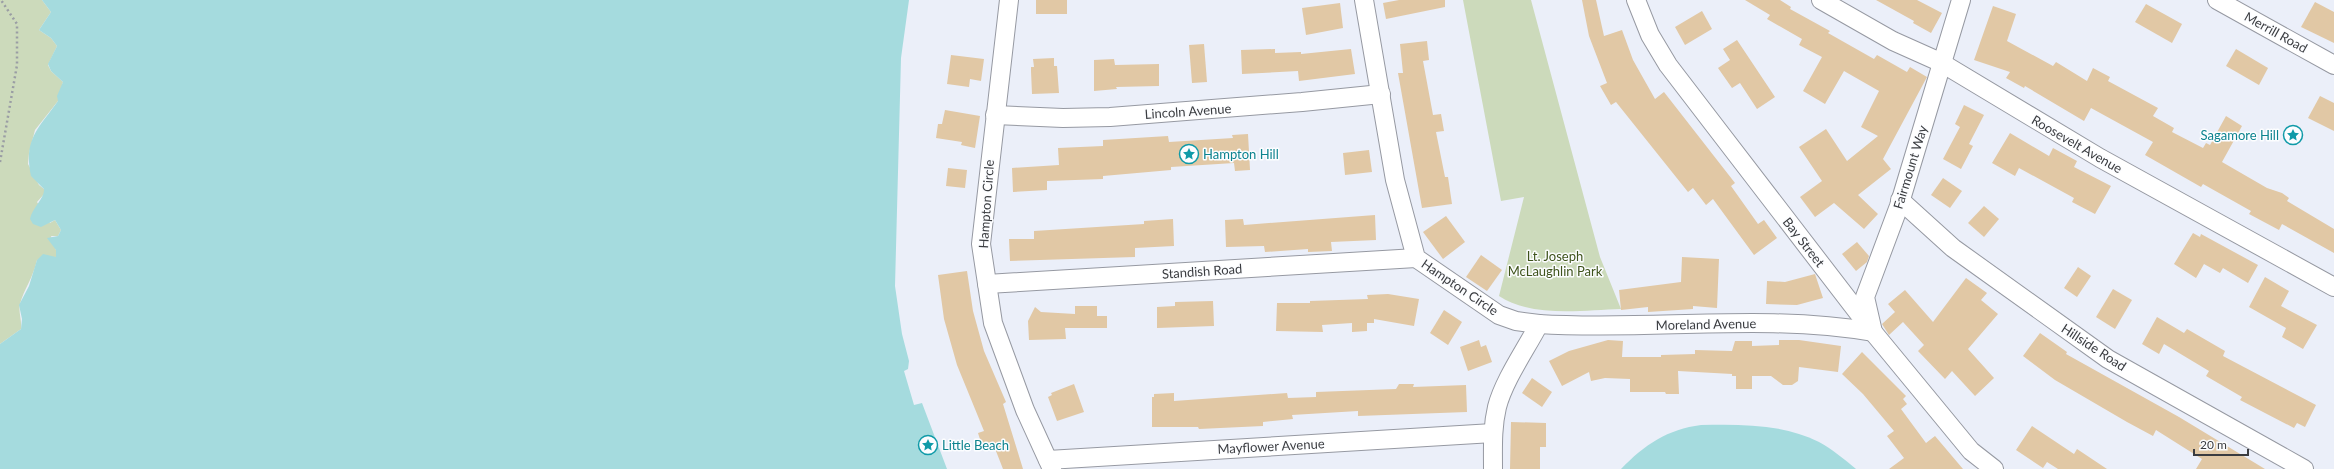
<svg xmlns="http://www.w3.org/2000/svg" width="2334" height="469" font-family="Lato,sans-serif">
<rect width="100%" height="100%" fill="#ebeff9"/>
<!-- green -->
<g fill="#ccdabb">
<path d="M0 0H42L51 12 39 30 51 38 57 46 48 65 51 71 63 82 58 101 35 130 29 153 28 164 39 185 44 189 45 193 37 202 50 223 55 220 61 230 58 236H51L56 250V257L37 260C33 278 24 289 20 304 18 310 22 321 21 329L0 344Z"/>
<path d="M1463 0H1531L1600 257 1621 309C1583 310 1532 318 1499 296L1524 197 1501 201Z"/>
</g>
<!-- water -->
<g fill="#a5dbde">
<path d="M42 0H909L901 58 895 286 902 334 909 361 908 369 904 371 914 405 922 403 947 469H0V344L21 329 22 319 19 305 29 286 37 260 43 254 56 257V250L47 238 58 236 61 230 55 220 41 227 33 224 30 219C32 208 45 198 44 189L31 176C23 139 39 128 58 101L57 96 63 82 51 71 48 64 57 46 51 38 39 30 51 12Z"/>
<path d="M1701 425C1741 424 1783 424 1819 442 1832 449 1844 459 1856 469H1621C1644 445 1668 429 1701 425Z"/>
</g>
<!-- building -->
<g fill="#e1c8a5">
<rect x="1036" y="0" width="31" height="14"/>
<path d="M1399 0H1445V7L1386 19 1383 3Z"/>
<path d="M1582 0H1596L1604 36 1622 30 1633 60 1655 99 1664 92 1735 183 1731 186 1758 224 1764 220 1777 238 1754 255 1713 199 1706 205 1693 188 1688 192 1616 102 1611 105 1600 86 1607 83 1589 36Z"/>
<path d="M1745 0H1780L1791 7 1790 9 1830 31 1828 33 1874 59 1877 55 1907 72 1910 67 1927 77 1883 159 1891 169 1858 195 1878 214 1864 229 1834 203 1815 217 1800 197 1822 181 1799 147 1826 129 1847 161 1878 136 1861 127 1879 91 1844 71 1825 104 1803 91 1822 57 1799 45 1802 39 1767 19 1770 15Z"/>
<path d="M1876 0H1917L1942 13 1931 33 1913 23 1914 21Z"/>
<path d="M2315 2 2334 12V43L2301 27Z"/>
<path d="M1340 3 1343 28 1306 35 1302 8Z"/>
<path d="M2146 4 2182 24 2172 43 2135 22Z"/>
<path d="M1993 6 2016 14 2007 41 2053 66 2056 62 2087 81 2093 68 2110 77 2108 81 2158 108 2153 116 2174 128 2172 132 2203 148 2206 143 2210 145 2226 116 2242 126 2222 162 2267 188 2282 193 2289 198 2287 201 2334 229V253L2282 224 2279 230 2249 214 2251 211 2203 184 2201 187 2145 155 2153 142 2091 108 2084 121 2025 86 2024 88 2006 78 2010 72 1974 60Z"/>
<path d="M1702 11 1712 29 1685 45 1675 27Z"/>
<path d="M1737 40 1775 97 1757 109 1740 83 1732 88 1718 68 1730 60 1723 49Z"/>
<path d="M1427 41 1429 60 1423 61 1433 115 1441 114 1444 131 1436 132 1445 177H1448L1452 204 1422 208 1398 73H1403L1400 44Z"/>
<path d="M1204 44 1207 82 1192 83 1189 45Z"/>
<path d="M1275 49V53L1301 52V54L1351 49 1355 74 1299 81 1298 71 1242 74 1241 50Z"/>
<path d="M2236 49 2268 68 2259 85 2226 66Z"/>
<path d="M951 55 984 59 981 81 970 79 969 87 947 84Z"/>
<path d="M1054 58V66H1057L1059 93 1032 94 1031 71V67H1034L1033 59Z"/>
<path d="M1114 59 1115 65 1159 64V86L1116 87 1117 89 1094 91V60Z"/>
<path d="M2320 96 2334 103V131L2308 118Z"/>
<path d="M1964 105 1984 115 1969 144 1973 146 1961 169 1943 159 1960 127 1955 124Z"/>
<path d="M945 110 980 116 975 148 961 145 962 142 936 138 938 124H942Z"/>
<path d="M2010 133 2049 156 2053 148 2077 161 2074 167 2111 186 2095 214 2072 202 2074 198 2019 168 2015 176 1992 163Z"/>
<path d="M1248 134 1250 170 1235 171 1234 163 1171 167V170L1103 176V179L1047 181V190L1013 192 1012 168 1059 165 1058 148 1103 146V140L1168 136 1169 142 1233 138 1232 135Z"/>
<path d="M1369 150 1372 172 1345 175 1343 153Z"/>
<path d="M948 168 967 170 965 188 946 186Z"/>
<path d="M1943 178 1962 191 1950 208 1931 195Z"/>
<path d="M1984 206 1999 219 1984 237 1968 223Z"/>
<path d="M1375 215 1376 240 1331 242 1332 251 1308 252V249L1265 252 1264 246 1226 247 1225 220 1243 219 1244 225Z"/>
<path d="M1446 216 1465 242 1443 259 1423 232Z"/>
<path d="M1173 219 1174 246 1135 248V257L1010 261 1009 239H1034V231L1144 224V221Z"/>
<path d="M2193 233 2200 237 2201 234 2258 265 2248 283 2223 268 2220 273 2204 264 2196 278 2174 264Z"/>
<path d="M1857 242 1869 256 1867 262 1856 271 1842 254Z"/>
<path d="M1481 255 1502 270 1487 291 1466 277Z"/>
<path d="M1682 257 1719 259 1717 308 1693 306V309L1648 312V307L1621 310 1619 290 1681 282Z"/>
<path d="M2078 267 2091 276 2077 297 2064 288Z"/>
<path d="M967 271 973 311 984 351 1006 402 1003 404 1023 469H1003L994 446 983 449 978 433 984 431 957 365 944 319 938 275Z"/>
<path d="M1815 274 1823 298 1797 305 1766 304 1767 281 1785 282Z"/>
<path d="M2265 277 2289 291 2281 306 2317 325 2303 349 2282 337 2286 328 2249 307Z"/>
<path d="M1966 278 1987 293 1981 300 1998 314 1968 349 1994 378 1975 396 1952 371 1945 379 1918 351 1924 345 1903 322 1889 335 1882 324 1895 312 1888 304 1905 290 1933 322Z"/>
<path d="M2113 289 2132 300 2115 329 2096 317Z"/>
<path d="M1388 294 1419 299 1414 326 1374 319V323H1367V331L1352 332V323L1322 325 1323 332 1276 331 1277 303H1310V301L1368 299 1367 295Z"/>
<path d="M1213 301 1214 326 1157 328V307L1175 306V302Z"/>
<path d="M1075 306H1097V316H1107V328H1065L1066 339 1029 340 1028 321 1035 307 1041 312 1075 314Z"/>
<path d="M1444 310 1462 322 1448 345 1430 333Z"/>
<path d="M2157 317 2184 333 2187 329 2225 351 2223 356 2316 405 2305 427 2297 423 2294 428 2240 400 2242 397 2206 376 2209 371 2164 344 2159 354 2142 344Z"/>
<path d="M2040 333 2067 352 2066 354 2179 417 2265 469H2196L2202 459 2156 430 2153 436 2127 422 2055 380 2023 356Z"/>
<path d="M1479 340 1481 347 1486 345 1492 362 1468 371 1460 347Z"/>
<path d="M1608 340 1623 341 1622 357H1661V355L1695 354V350L1732 351 1735 341H1752V346L1779 345V340H1799L1841 346 1838 372 1799 367 1798 381 1792 385H1783L1771 376H1752V389H1736V376H1732V374L1678 371 1679 394H1666L1665 392H1630V379L1605 378 1591 381 1589 372 1562 386 1549 361 1569 351Z"/>
<path d="M1862 352 1906 396 1903 399 1907 404 1901 409 1926 443 1935 436 1963 469H1889L1904 458 1887 436 1894 431 1863 394 1842 374Z"/>
<path d="M1532 378 1552 392 1542 407 1522 393Z"/>
<path d="M1074 384 1084 412 1057 421 1048 397 1052 395 1051 393Z"/>
<path d="M1399 384H1414L1413 387 1466 385 1467 412 1358 416V411L1292 415 1293 419 1263 422V426L1199 429 1198 427H1152V397H1154V394L1174 393V401L1287 393 1288 398 1316 397V392L1396 389Z"/>
<path d="M1511 422 1546 423V447H1540V469H1510Z"/>
<path d="M2032 426 2074 454 2077 449 2107 469H2058L2047 462 2043 468 2016 450Z"/>
</g>
<g fill="none" stroke-linecap="round" stroke-linejoin="round">
<defs>
<g id="street">
<path d="M1009 0 981 244 993 323 1025 410 1052 469"/>
<path d="M1364 0 1395 180 1416 258 1499 315 1516 321 1539 324C1526 349 1504 380 1497 407 1492 428 1493 448 1493 469"/>
<path d="M1636 0 1650 35 1668 65 1714 125 1873 332 1971 451 1994 469"/>
<path d="M1821 0 1893 41 1940 62 2100 158 2334 287"/>
<path d="M2217 0 2334 65"/>
<path d="M995 115 1063 118 1110 117 1302 102 1381 94"/>
<path d="M1900 200 1953 248 2108 359 2304 469"/>
<path d="M987 284 1416 258"/>
<path d="M1539 324C1650 331 1763 313 1873 332L1865 297 1899 206 1961 0"/>
<path d="M1048 460 1493 433"/>
</g>
</defs>
<!-- street casing -->
<use href="#street" stroke="#9699a2" stroke-width="20"/>
<!-- path -->
<path stroke="#9a9da4" stroke-width="2.5" stroke-dasharray="2 3" stroke-linecap="butt" d="M0 162 17 65V24L1 0"/>
<!-- street -->
<use href="#street" stroke="#fff" stroke-width="18"/>
</g>
<!-- icons -->
<defs>
<symbol id="sight-ring" viewBox="-11 -11 22 22"><circle r="9.5" fill="#fcfdff" stroke="#0f9aa8" stroke-width="1.5"/><path d="M0-6L1.8-2.2L6-1.7L2.9 1.2L3.7 5.4L0 3.3L-3.7 5.4L-2.9 1.2L-6-1.7L-1.8-2.2Z" fill="#0f9aa8"/></symbol>
</defs>
<g fill-rule="evenodd">
<use href="#sight-ring" x="2282" y="124" width="22" height="22"/>
<use href="#sight-ring" x="1178" y="143" width="22" height="22"/>
<use href="#sight-ring" x="917" y="434" width="22" height="22"/>
</g>
<g text-anchor="middle" dominant-baseline="central" stroke-width="3" stroke-linejoin="round" paint-order="stroke">
<!-- street labels -->
<g font-size="13" fill="#3a3c40" stroke="#fcfdff">
<text transform="translate(2276 32) rotate(29)">Merrill Road</text>
<text transform="translate(1188 111) rotate(-4)">Lincoln Avenue</text>
<text transform="translate(2077 144) rotate(30)">Roosevelt Avenue</text>
<text transform="translate(1910 167) rotate(-73)">Fairmount Way</text>
<text transform="translate(986 204) rotate(-86)">Hampton Circle</text>
<text transform="translate(1804 242) rotate(52)">Bay Street</text>
<text transform="translate(1202 271) rotate(-4)">Standish Road</text>
<text transform="translate(1460 287) rotate(34)">Hampton Circle</text>
<text transform="translate(1706 324) rotate(-1)">Moreland Avenue</text>
<text transform="translate(2094 347) rotate(33)">Hillside Road</text>
<text transform="translate(1271 446) rotate(-3)">Mayflower Avenue</text>
</g>
<!-- culture labels -->
<g font-size="13" fill="#0d838f" stroke="#fcfdff" text-anchor="start">
<text x="2279" y="135" text-anchor="end">Sagamore Hill</text>
<text x="1203" y="154">Hampton Hill</text>
<text x="942" y="445">Little Beach</text>
</g>
<!-- park labels -->
<g font-size="13" fill="#3e531b" stroke="#fcfdff">
<text x="1555" y="256">Lt. Joseph<tspan x="1555" dy="15">McLaughlin Park</tspan></text>
</g>
</g>
<!-- scale -->
<path d="M2194 449v6h54v-6" fill="none" stroke="#3a3c40" stroke-width="2"/>
<text x="2200" y="449" font-size="12" fill="#3a3c40" stroke="#fcfdff" stroke-width="3" paint-order="stroke">20 m</text>
</svg>
